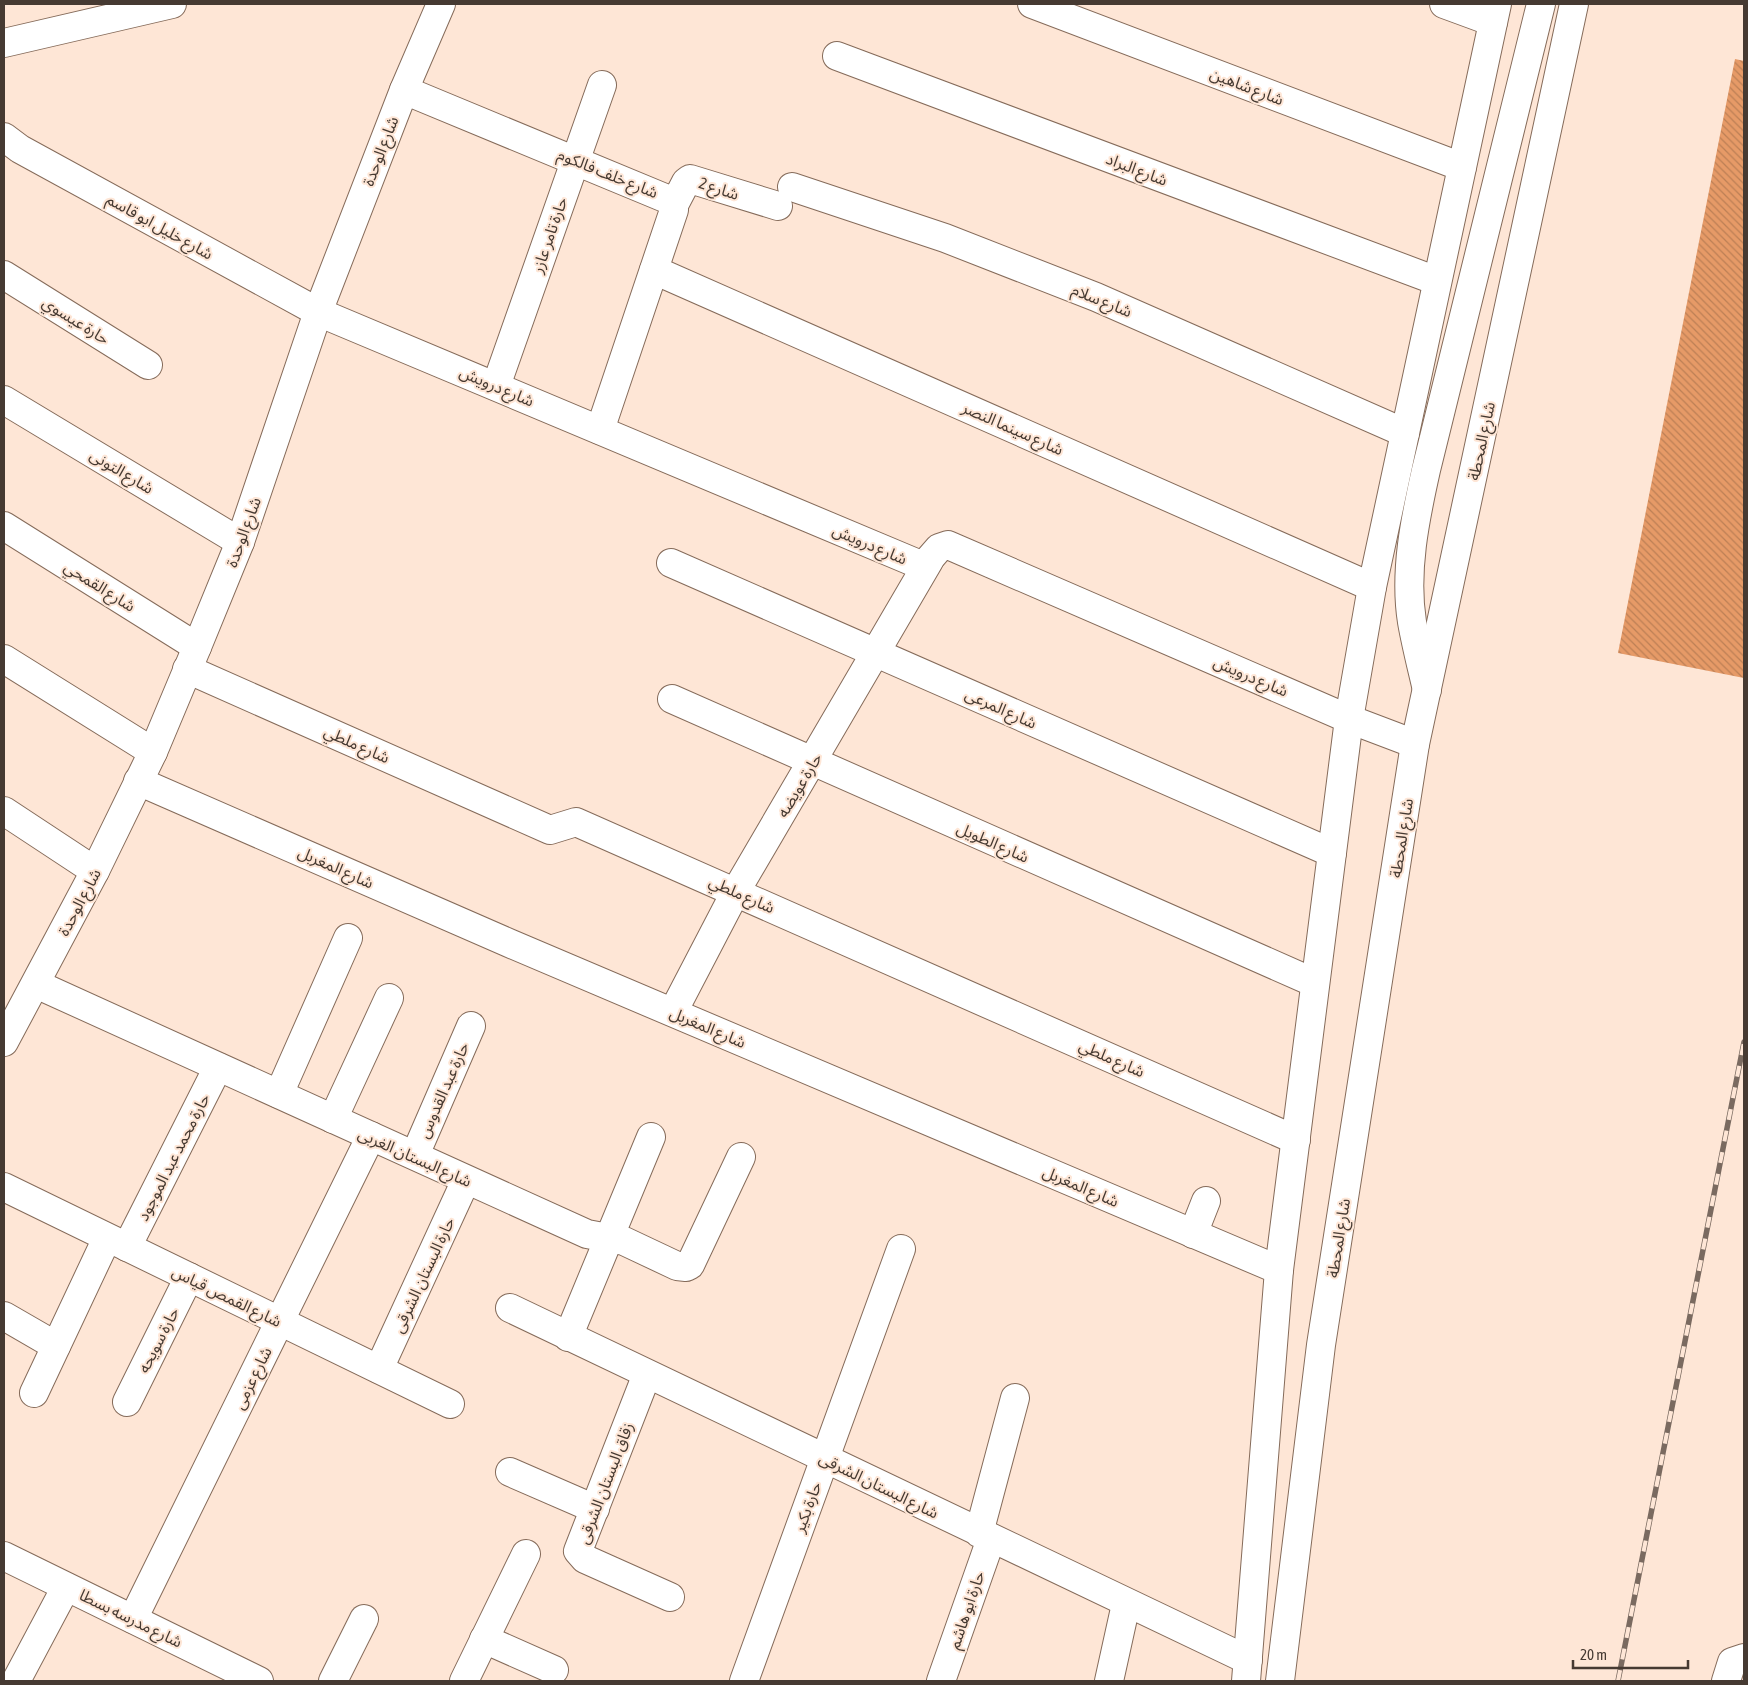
<svg xmlns="http://www.w3.org/2000/svg" width="1748" height="1685" font-family="'Asap Condensed','Noto Sans Arabic',sans-serif">
<defs>
<pattern id="building-back-hatch" width="6" height="6" patternUnits="userSpaceOnUse" patternTransform="scale(1.25)"><rect width="6" height="6" fill="#e69a67"/><path d="M-1 5l2 2M0 0l6 6M5-1l2 2" fill="none" stroke="#bc7f55"/></pattern>
</defs>
<rect width="100%" height="100%" fill="#fee6d6"/>
<!-- building -->
<path fill="url(#building-back-hatch)" d="M1735 59 1744 61V678L1618 653Z"/>
<g fill="none" stroke-linecap="round" stroke-linejoin="round">
<defs>
<g id="minor">
<path d="M1032 4 1462 167"/>
<path d="M1444 4 1493 22"/>
<path d="M837 56 1437 281"/>
<path d="M404 90 672 201 674 210 600 430"/>
<path d="M4 137 20 149 318 312 916 563 925 564 939 548 948 545 1349 719 1415 744"/>
<path d="M792 187 945 238 1096 297 1405 433"/>
<path d="M674 205 686 182 690 179 778 206"/>
<path d="M654 270 1372 587"/>
<path d="M4 275 148 365"/>
<path d="M496 386 602 85"/>
<path d="M4 400 240 542"/>
<path d="M4 526 197 647"/>
<path d="M671 563 1332 853"/>
<path d="M4 659 153 752"/>
<path d="M187 669 550 830 576 822 1296 1140"/>
<path d="M672 699 1315 983"/>
<path d="M138 781 509 943 1279 1270"/>
<path d="M4 811 95 871"/>
<path d="M36 984 587 1234 624 1241 677 1266 686 1267 690 1265 741 1157"/>
<path d="M673 1012 736 891 929 561"/>
<path d="M4 1042 95 871 153 752 197 647 240 542 318 312 404 90 441 4"/>
<path d="M279 1094 348 938"/>
<path d="M333 1119 389 998"/>
<path d="M415 1155 471 1026"/>
<path d="M4 1187 450 1404"/>
<path d="M1193 1234 1206 1201"/>
<path d="M127 1247 218 1067"/>
<path d="M510 1308 1248 1660"/>
<path d="M4 1316 56 1346"/>
<path d="M568 1337 651 1137"/>
<path d="M379 1369 466 1180"/>
<path d="M647 1374 578 1551 585 1559 670 1597"/>
<path d="M34 1393 107 1238"/>
<path d="M127 1402 189 1277"/>
<path d="M510 1472 595 1509"/>
<path d="M979 1533 1015 1398"/>
<path d="M4 1556 259 1681"/>
<path d="M133 1619 371 1136"/>
<path d="M484 1639 554 1670"/>
<path d="M16 1681 66 1587"/>
<path d="M333 1681 364 1619"/>
<path d="M464 1681 526 1554"/>
<path d="M744 1681 901 1249"/>
<path d="M941 1681 991 1539"/>
<path d="M1109 1681 1126 1604"/>
<path d="M1246 1681 1279 1270 1349 719 1372 587 1497 4"/>
<path d="M1280 1681 1321 1345 1415 744 1574 4"/>
<path d="M1726 1681 1732 1662 1744 1658"/>
</g>
<g id="major">
<path d="M4 43 172 4"/>
<path d="M1427 690C1422 668 1416 645 1412 622 1404 572 1415 519 1426 470L1541 4"/>
</g>
</defs>
<!-- minor casing -->
<use href="#minor" stroke="#856b5a" stroke-width="30"/>
<!-- major casing -->
<use href="#major" stroke="#856b5a" stroke-width="30"/>
<!-- minor -->
<use href="#minor" stroke="#fff" stroke-width="28"/>
<!-- major -->
<use href="#major" stroke="#fff" stroke-width="28"/>
<defs>
<path id="rail" d="M1618 1681 1744 1042"/>
</defs>
<!-- rail casing -->
<use href="#rail" stroke="#7a6a60" stroke-width="5.5"/>
<!-- rail -->
<use href="#rail" stroke="#fee6d6" stroke-width="4" stroke-dasharray="11" stroke-linecap="butt"/>
</g>
<g text-anchor="middle" dominant-baseline="central" stroke-width="4" stroke-linejoin="round" paint-order="stroke">
<!-- street labels -->
<g font-size="16" fill="#463a32" stroke="#fee6d6">
<text transform="translate(1247 86) rotate(21)">شارع شاهين</text>
<text transform="translate(380 151) rotate(-69)">شارع الوحدة</text>
<text transform="translate(1137 169) rotate(21)">شارع البراد</text>
<text transform="translate(608 173) rotate(22)">شارع خلف فالكوم</text>
<text transform="translate(719 188) rotate(18)">شارع 2</text>
<text transform="translate(160 226) rotate(29)">شارع خليل ابو قاسم</text>
<text transform="translate(549 235) rotate(-71)">حارة تامر عازر</text>
<text transform="translate(1102 300) rotate(22)">شارع سلام</text>
<text transform="translate(76 320) rotate(32)">حارة عيسوي</text>
<text transform="translate(497 386) rotate(23)">شارع درويش</text>
<text transform="translate(1013 428) rotate(24)">شارع سينما النصر</text>
<text transform="translate(1481 441) rotate(-78)">شارع المحطة</text>
<text transform="translate(122 471) rotate(31)">شارع التونى</text>
<text transform="translate(243 532) rotate(-70)">شارع الوحدة</text>
<text transform="translate(870 544) rotate(23)">شارع درويش</text>
<text transform="translate(100 586) rotate(32)">شارع القمحي</text>
<text transform="translate(1251 676) rotate(23)">شارع درويش</text>
<text transform="translate(1001 708) rotate(24)">شارع المرعى</text>
<text transform="translate(357 744) rotate(24)">شارع ملطي</text>
<text transform="translate(799 785) rotate(-59)">حارة عويضه</text>
<text transform="translate(1401 838) rotate(-81)">شارع المحطة</text>
<text transform="translate(993 842) rotate(24)">شارع الطويل</text>
<text transform="translate(336 867) rotate(24)">شارع المغربل</text>
<text transform="translate(742 894) rotate(24)">شارع ملطي</text>
<text transform="translate(79 902) rotate(-62)">شارع الوحدة</text>
<text transform="translate(708 1027) rotate(23)">شارع المغربل</text>
<text transform="translate(1112 1058) rotate(24)">شارع ملطي</text>
<text transform="translate(443 1090) rotate(-66)">حارة عبد القدوس</text>
<text transform="translate(173 1157) rotate(-63)">حارة محمد عبد الموجود</text>
<text transform="translate(415 1157) rotate(24)">شارع البستان الغربى</text>
<text transform="translate(1081 1186) rotate(23)">شارع المغربل</text>
<text transform="translate(1338 1238) rotate(-81)">شارع المحطة</text>
<text transform="translate(423 1275) rotate(-65)">حارة البستان الشرقى</text>
<text transform="translate(227 1296) rotate(26)">شارع القمص قياس</text>
<text transform="translate(158 1340) rotate(-63)">حارة سويحه</text>
<text transform="translate(252 1378) rotate(-64)">شارع عزمى</text>
<text transform="translate(605 1483) rotate(-69)">زقاق البستان الشرقى</text>
<text transform="translate(879 1485) rotate(26)">شارع البستان الشرقى</text>
<text transform="translate(807 1507) rotate(-70)">حارة بكير</text>
<text transform="translate(966 1610) rotate(-71)">حارة ابو هاشم</text>
<text transform="translate(131 1618) rotate(26)">شارع مدرسه بسطا</text>
</g>
</g>
<!-- border -->
<rect width="1748" height="1685" fill="none" stroke="#463a32" stroke-width="10"/>
<!-- scale -->
<path d="M1573 1660v8h115v-8" fill="none" stroke="#463a32" stroke-width="2.5"/>
<text x="1580" y="1660" font-size="15" fill="#463a32" stroke="#fee6d6" stroke-width="4" paint-order="stroke">20 m</text>
</svg>
